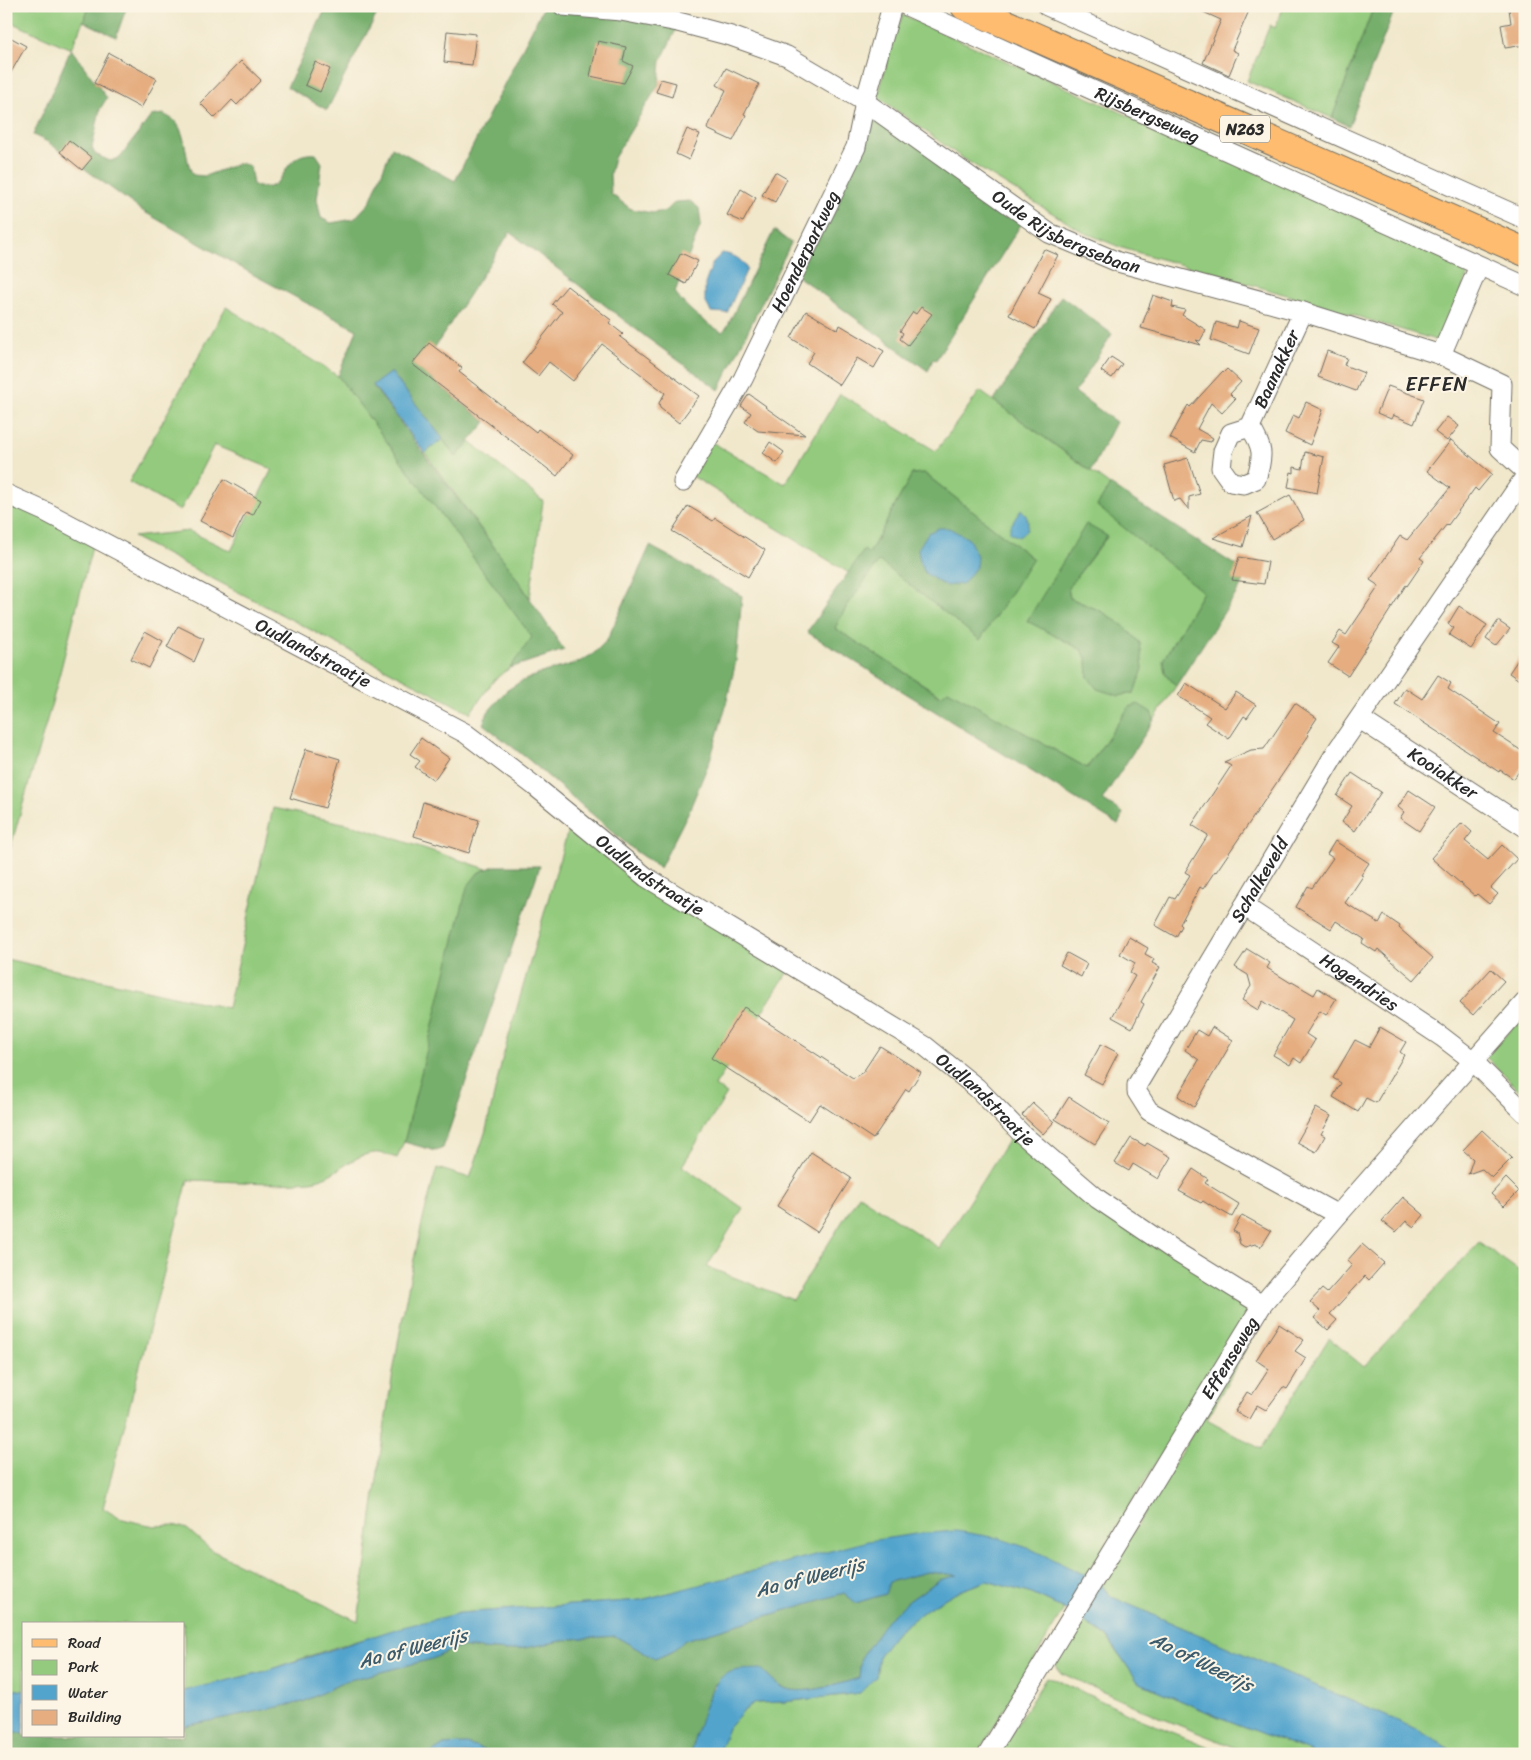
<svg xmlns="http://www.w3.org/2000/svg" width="1531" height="1760" font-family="Sriracha,sans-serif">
<rect width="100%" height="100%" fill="#fcf5e5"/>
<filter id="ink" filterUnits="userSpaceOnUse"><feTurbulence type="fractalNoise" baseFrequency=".02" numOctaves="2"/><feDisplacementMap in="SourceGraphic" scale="10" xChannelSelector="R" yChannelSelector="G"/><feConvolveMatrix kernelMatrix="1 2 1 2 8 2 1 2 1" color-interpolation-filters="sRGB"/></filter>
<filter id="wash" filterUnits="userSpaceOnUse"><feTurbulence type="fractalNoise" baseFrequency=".0096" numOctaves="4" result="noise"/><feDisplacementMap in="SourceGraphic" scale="20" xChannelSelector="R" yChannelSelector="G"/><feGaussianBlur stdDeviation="1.12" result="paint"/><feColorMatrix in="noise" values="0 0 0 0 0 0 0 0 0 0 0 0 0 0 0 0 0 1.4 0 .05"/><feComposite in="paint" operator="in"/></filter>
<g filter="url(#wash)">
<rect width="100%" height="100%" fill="#f1e8cc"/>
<!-- green -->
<g fill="#93ca7d" stroke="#5f7a54" fill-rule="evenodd">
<path d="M6 6H90L71 49 6 20Z"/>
<path d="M1284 6H1374L1332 118 1247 81 1270 25 1275 28Z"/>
<path d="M903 15 1470 268 1442 342 1263 288 1122 248 1083 232 961 157 878 97 892 41Z"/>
<path d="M226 307 338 376 533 638 510 668 495 679 470 713 133 537 189 531 231 551 272 469 214 445 180 511 129 482Z"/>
<path d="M980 391 1110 485 1098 506 1203 592 1163 660 1165 673 1176 686 1154 720 1151 712 1129 707 1087 768 1021 731 942 696 834 628 847 606 879 561 1033 559 924 473 912 474 869 554 864 551 849 573 689 474 708 440 785 484 840 394 936 451ZM1107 537 1068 588 1070 598 1103 612 1088 677 1087 660 1082 650 1027 620Z"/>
<path d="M443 439 456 457 470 442 543 501 530 598 511 570 425 453Z"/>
<path d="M6 500 93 543 55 692 6 863Z"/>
<path d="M273 808 357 826 487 869 478 873 404 1142 397 1158C390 1156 381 1152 374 1153 351 1155 335 1178 311 1181 271 1185 229 1181 188 1180L103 1508 119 1518 139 1523 155 1526 174 1525 187 1529 211 1550 358 1621C370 1534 380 1447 395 1361 406 1296 418 1231 437 1168L470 1178 486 1130 502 1060 566 837 572 827 789 970 715 1086 727 1094 682 1166 743 1208 707 1267 793 1300 859 1195 939 1248 1013 1133 1240 1299 1249 1312 1086 1576 1070 1568 669 1593 641 1600 459 1613 339 1646 262 1672 184 1691V1624H24V1691L6 1688V959L228 1008Z"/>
<path d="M1525 1014V1096L1486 1057Z"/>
<path d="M1479 1242 1525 1275V1754H1458L1416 1729 1112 1597 1101 1585 1266 1312 1207 1419 1261 1449 1329 1338 1364 1367Z"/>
<path d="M987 1581 1032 1594 1064 1609 978 1754H718L728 1728 743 1711 756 1703 784 1702 860 1693 876 1677 879 1655 896 1633 927 1609 956 1592Z"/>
<path d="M1080 1619 1107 1637 1138 1682 1219 1717 1317 1754H1251L1161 1718 1061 1673 1056 1667 1055 1662Z"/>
<path d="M1046 1678 1057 1680 1138 1718 1226 1754H998Z"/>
</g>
<!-- forest -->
<g fill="#76ae6c" stroke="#506c4c">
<path d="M90 6H127L116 37 83 21Z"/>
<path d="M327 6H381L327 110 287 87Z"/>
<path d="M544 6H591L680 21 661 61 659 84 614 158 610 174 611 194 631 209 652 213 666 211 675 202 690 201 699 208 701 224 675 292C685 308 705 323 722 332L727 327 774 230 791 243 719 390 646 337 510 232 420 370 486 422 456 457 391 372 373 386 511 570 564 650 510 668 532 637 338 376 357 330 254 275 141 210 48 142 33 135 71 49 107 98 100 109 92 148 95 154 110 161 120 158 151 116 163 114C167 116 173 119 176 122 188 138 184 159 193 175L205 176 240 163 250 166 253 185C290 199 277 150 316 154L322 163 317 199 321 218 331 223 354 219 370 202 392 147 455 181Z"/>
<path d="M1374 6H1396L1349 126 1332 118Z"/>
<path d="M872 115 1025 218 936 360 933 359 928 371 796 275Z"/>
<path d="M1061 296 1112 334 1075 392 1116 422 1091 471 994 401Z"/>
<path d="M924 473 1033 559 980 640 879 561 847 606 835 628 941 696 948 690 1087 768 1129 707 1138 704 1151 712 1154 720 1102 800 1123 813 1118 825 807 632 864 550 869 554 912 474Z"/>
<path d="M1110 485 1249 574 1176 686 1165 673 1163 660 1203 592 1097 506Z"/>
<path d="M1086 524 1107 536 1068 588 1070 598 1103 612 1124 626 1140 643 1143 669 1134 693 1119 696 1097 689 1088 677 1087 660 1082 650 1027 621Z"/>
<path d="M650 546 742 596 736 661 725 709 710 760 689 811 660 868 635 851 529 760 483 724 488 712 506 691 520 682 544 672 577 663 593 654 607 640Z"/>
<path d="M494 866H540L443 1148 436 1151 404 1142 467 887 478 873Z"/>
<path d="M927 1572 959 1575 939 1580 909 1601 861 1658 859 1678C841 1684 799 1697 782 1687 775 1683 768 1675 761 1669L713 1685 690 1754H494L467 1744 444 1745 430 1754H6V1731L24 1733V1736H184V1726L303 1702 346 1681 432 1659 458 1647 508 1651 572 1639 615 1636 655 1659 671 1652 685 1640 844 1593 856 1603 885 1594 889 1582Z"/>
</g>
<!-- water -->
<g fill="#53a4cd" stroke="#3f687c">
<path d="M722 253C734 255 741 258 747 269L727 313 711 312 705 301V284L713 262Z"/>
<path d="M391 372 443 439 425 453 373 385Z"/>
<path d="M1021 509C1028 517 1029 520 1027 530L1019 537 1010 533V527Z"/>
<path d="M939 528H949L969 539 977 556 976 567 963 584 945 586 925 573 920 562 918 549 928 533Z"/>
<path d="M957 1531 998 1538 1031 1549 1083 1574 1101 1585 1112 1597 1416 1729 1458 1754H1317L1219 1717 1138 1682 1107 1636 1064 1609 1032 1594 987 1581 956 1592 927 1609 896 1633 879 1655 876 1677 860 1693 784 1702 756 1703 743 1711 728 1728 718 1754H690C696 1734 708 1687 723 1676 733 1668 749 1670 761 1669 768 1675 775 1683 782 1687 799 1697 841 1684 859 1678L861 1658 887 1620 909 1601 939 1580 957 1575 927 1572 889 1582 885 1594 856 1603 844 1593 685 1640 671 1652 655 1659 615 1636 572 1639 508 1651 458 1647 432 1659 346 1681 303 1702 184 1726V1691L262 1672 399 1628 460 1613 641 1600 869 1541 916 1534Z"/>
<path d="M6 1688 24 1691V1733L6 1731Z"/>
<path d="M467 1744 494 1754H430L444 1745Z"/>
</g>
<g id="blocks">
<!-- building -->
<g fill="#e5ad80">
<path d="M1190 6H1251L1232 50 1238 53 1229 75 1203 63 1221 20Z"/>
<path d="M1525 7V45L1505 48 1501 25 1511 23 1509 9Z"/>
<path d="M447 31 476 34 472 65 444 62Z"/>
<path d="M6 35 26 46 6 81Z"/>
<path d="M598 41 626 47 623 61 633 66 624 83 590 76Z"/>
<path d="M109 53 157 79 141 108 94 83Z"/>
<path d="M241 61 261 80 237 105 232 100 215 118 200 103Z"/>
<path d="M315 62 330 69 320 92 305 85Z"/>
<path d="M726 68 759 84 744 114 746 115 733 141 707 129 726 90 717 85Z"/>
<path d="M661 79 676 83 672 97 656 92Z"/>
<path d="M687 129 700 134 689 160 676 154Z"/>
<path d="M69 140 92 158 82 170 60 152Z"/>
<path d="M775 172 787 179 775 202 762 195Z"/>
<path d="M741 189 756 198 743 222 727 215Z"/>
<path d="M1044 249 1058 255 1038 293 1051 299 1035 329 1009 315Z"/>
<path d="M681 253 698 261 686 284 669 275Z"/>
<path d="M567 286 611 320 609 323 623 334 620 337 699 396 679 423 660 408 659 403 665 393 602 344 573 381 549 362 538 376 522 363 562 312 552 304Z"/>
<path d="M1153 295 1173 302 1172 307 1185 310 1182 315 1206 330 1200 341 1196 340 1201 345 1141 328Z"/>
<path d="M921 307 932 314 908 345 900 339 903 333 900 331 913 312 916 314Z"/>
<path d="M806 311 838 330 840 325 884 351 874 368 857 358 840 385 807 363 814 352 791 338Z"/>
<path d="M1239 321 1259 328 1249 354 1211 340 1216 322 1237 328Z"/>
<path d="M429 343 462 368 459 372 536 432 538 429 573 455 557 476 412 364Z"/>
<path d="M1327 351 1347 358 1344 365 1364 373 1356 391 1318 377Z"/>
<path d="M1111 357 1122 364 1112 378 1101 371Z"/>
<path d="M1227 369 1241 382 1230 394 1235 399 1222 413 1211 403 1197 429 1213 438 1211 442 1201 440 1195 452 1170 438 1188 405 1190 407 1222 372 1223 373Z"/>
<path d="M1388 386 1424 399 1414 424 1393 415 1391 419 1377 413Z"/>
<path d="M749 394 766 406 765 407 805 435 758 431 745 422 751 413 741 406Z"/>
<path d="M1306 402 1323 410 1310 445 1285 433 1293 415 1299 418Z"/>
<path d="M1447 417 1459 426 1447 441 1435 432Z"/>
<path d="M1451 440 1492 474 1478 491 1475 488 1448 525 1447 524 1420 558 1424 561 1407 586 1406 585 1348 676 1328 663 1339 647 1332 643 1340 631 1346 635 1379 586 1370 580 1400 536 1407 540 1450 488 1427 471Z"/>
<path d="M770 442 784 452 777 463 763 453Z"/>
<path d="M1305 452 1324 457 1317 493 1288 487 1291 472 1294 473V467L1302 469Z"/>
<path d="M1188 458 1200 494 1189 497V510L1180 499 1174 501 1164 465Z"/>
<path d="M224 479 261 500 253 515 246 512 233 538 200 521Z"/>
<path d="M1290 495 1304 520 1272 539 1257 513Z"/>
<path d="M688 506 713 521 715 518 765 550 757 565H755L748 577 672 531Z"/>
<path d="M1252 516 1243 547 1213 538Z"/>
<path d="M1239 557 1268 562 1264 584 1232 580Z"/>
<path d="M1459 606 1487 625 1471 649 1449 635 1454 628 1448 624Z"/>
<path d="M1498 621 1510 629 1496 646 1486 639Z"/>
<path d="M178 626 204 639 194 662 167 647Z"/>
<path d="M145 631 163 641 149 668 131 659Z"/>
<path d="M1525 649V684L1509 673Z"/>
<path d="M1438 675 1451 683 1448 689 1500 724 1494 733 1525 753V762L1514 779 1500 770 1499 772 1395 704 1405 688 1422 699Z"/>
<path d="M1186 683 1225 708 1236 692 1256 705 1247 718 1244 716 1229 739 1205 723 1210 717 1178 696Z"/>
<path d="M1295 703 1317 718 1307 733 1309 735 1216 872 1215 871 1203 889 1200 887 1180 924 1182 926 1176 937 1155 925 1170 897 1175 899 1190 875 1185 872 1208 835 1192 825 1231 766 1224 762 1251 750 1264 749Z"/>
<path d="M421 738 449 758 434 780 415 767 420 761 410 754Z"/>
<path d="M306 749 340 759 325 808 290 798Z"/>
<path d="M1352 773 1381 792 1355 831 1342 822 1352 806 1337 796Z"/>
<path d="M1409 790 1435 807 1419 831 1400 818 1404 812 1398 807Z"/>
<path d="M423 802 479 820 469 853 414 836Z"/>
<path d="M1462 823 1472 832 1465 841 1488 860 1502 845 1517 859 1491 888 1498 894 1489 904 1477 894 1475 896 1431 858Z"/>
<path d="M1335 841 1369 863 1361 875 1363 876 1345 903 1379 923 1384 915 1400 926 1399 928 1433 958 1414 980 1378 949 1376 952 1362 943 1364 939 1336 921 1331 929 1296 907 1308 886 1312 888 1333 858 1327 854Z"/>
<path d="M1129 937 1148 948 1145 954 1154 959 1152 963 1160 967 1141 1002 1144 1004 1132 1028 1112 1017 1135 976 1130 973 1135 963 1120 954Z"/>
<path d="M1247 949 1270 963 1267 968 1291 983 1292 982 1314 995 1318 988 1336 999 1326 1015 1320 1011 1306 1034 1315 1040 1301 1063 1294 1058 1290 1065 1273 1055 1293 1020 1263 1001 1258 1010 1242 1000 1251 986 1248 975 1235 967Z"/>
<path d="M1067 953 1087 964 1081 977 1060 965Z"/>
<path d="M1491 969 1504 981 1473 1015 1460 1003Z"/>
<path d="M744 1007 853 1078 863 1072 880 1046 921 1072 909 1091 906 1089 873 1139 820 1104 809 1121 711 1058Z"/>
<path d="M1212 1027 1233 1040 1194 1107 1178 1096 1199 1060 1185 1050 1197 1030 1207 1036Z"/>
<path d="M1380 1027 1406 1042 1400 1052 1404 1055 1376 1103 1366 1098 1358 1112 1333 1097 1341 1083 1333 1078 1355 1040 1369 1047Z"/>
<path d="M1101 1044 1118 1053 1102 1084 1084 1075Z"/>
<path d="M1069 1097 1109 1123 1095 1144 1055 1119Z"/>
<path d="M1033 1103 1054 1122 1043 1134 1022 1115Z"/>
<path d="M1316 1108 1331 1116 1321 1134 1325 1136 1316 1152 1297 1142Z"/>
<path d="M1482 1130 1512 1158 1492 1178 1482 1169 1468 1174 1473 1159 1463 1150Z"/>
<path d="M1131 1138 1145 1146 1147 1143 1171 1157 1158 1179 1133 1164 1129 1171 1115 1163Z"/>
<path d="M811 1152 851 1178 817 1232 777 1206Z"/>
<path d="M1193 1169 1208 1179 1205 1183 1239 1204 1232 1217 1209 1204V1205L1203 1201 1201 1203 1179 1191Z"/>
<path d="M1506 1178 1519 1191 1504 1206 1491 1194Z"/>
<path d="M1403 1197 1424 1215 1414 1227 1406 1221 1396 1232 1382 1221Z"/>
<path d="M1242 1215 1271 1231 1261 1247 1255 1244 1245 1247 1240 1244 1237 1233 1233 1231Z"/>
<path d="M1362 1244 1384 1263 1369 1280 1365 1276 1330 1314 1337 1320 1328 1330 1314 1318 1320 1311 1310 1302 1322 1289 1327 1293 1352 1265 1347 1261Z"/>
<path d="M1279 1324 1304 1340 1295 1351 1306 1358 1287 1389 1283 1387 1266 1410 1257 1405 1249 1419 1235 1411 1247 1392 1252 1395 1269 1369 1256 1360Z"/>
</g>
</g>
</g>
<g filter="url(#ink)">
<use href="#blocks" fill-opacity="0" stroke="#706d63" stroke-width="1"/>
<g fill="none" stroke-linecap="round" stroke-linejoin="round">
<defs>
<g id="minor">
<path id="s1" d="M563 6 621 11 678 22 731 36 787 56 865 102 1049 233 1118 262 1303 312 1441 355 1502 384 1500 448 1525 471"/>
<path id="s2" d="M907 6 1525 286"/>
<path d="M1047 6 1525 219"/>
<path d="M1441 355 1479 266"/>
<path id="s3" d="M1250 427C1263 447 1264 455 1256 479L1244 484 1231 482 1221 468 1223 451 1231 433 1250 427 1303 312"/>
<path id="s4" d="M683 482 743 379 856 147 865 102 892 6"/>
<path id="s5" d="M6 494 46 512 465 733 536 787 646 877 925 1046 977 1088 1022 1134 1098 1199 1178 1253 1262 1305"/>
<path id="s6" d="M1360 719 1525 827"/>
<path id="s7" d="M1244 906 1442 1037 1472 1060 1525 1113"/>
<path id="s8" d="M1338 1215 1149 1111 1137 1092V1085L1336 752 1525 477"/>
<path id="s9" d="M988 1754 1262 1305 1338 1215 1525 1002"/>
</g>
<path id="primary" d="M965 6 1525 252"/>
</defs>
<!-- minor casing -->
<use href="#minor" stroke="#706d63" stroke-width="21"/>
<!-- primary casing -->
<use href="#primary" stroke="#706d63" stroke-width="30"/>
<!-- minor -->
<use href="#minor" stroke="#fff" stroke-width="19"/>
<!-- primary -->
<use href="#primary" stroke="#febc70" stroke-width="28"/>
</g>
</g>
<g text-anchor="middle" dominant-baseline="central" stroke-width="4" stroke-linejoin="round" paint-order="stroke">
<!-- shield labels -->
<rect fill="#fcf5e5" stroke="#6a6863" stroke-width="1" x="1220" y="115.5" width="50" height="27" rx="4"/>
<g font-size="16" font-weight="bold" fill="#2b2b2b">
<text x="1245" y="129">N263</text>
</g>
<!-- street labels -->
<g font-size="18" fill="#2b2b2b" stroke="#fcf5e5">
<text stroke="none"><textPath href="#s2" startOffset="264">Rijsbergseweg</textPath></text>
<text stroke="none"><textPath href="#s1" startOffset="562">Oude Rijsbergsebaan</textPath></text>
<text stroke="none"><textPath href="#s4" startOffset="261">Hoenderparkweg</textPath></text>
<text stroke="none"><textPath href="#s3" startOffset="219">Baanakker</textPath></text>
<text stroke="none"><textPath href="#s5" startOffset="346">Oudlandstraatje</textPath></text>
<text stroke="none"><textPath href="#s6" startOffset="99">Kooiakker</textPath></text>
<text stroke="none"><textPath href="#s5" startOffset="751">Oudlandstraatje</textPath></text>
<text stroke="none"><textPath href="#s8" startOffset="484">Schalkeveld</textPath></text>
<text stroke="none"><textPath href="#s7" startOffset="138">Hogendries</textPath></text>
<text stroke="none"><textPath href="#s5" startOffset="1156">Oudlandstraatje</textPath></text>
<text stroke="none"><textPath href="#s9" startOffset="464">Effenseweg</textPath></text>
</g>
<!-- water labels -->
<g font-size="19" font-style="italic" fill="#3b5b6c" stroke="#fcf5e5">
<text transform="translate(810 1577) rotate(-14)">Aa of Weerijs</text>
<text transform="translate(413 1648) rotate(-14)">Aa of Weerijs</text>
<text transform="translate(1202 1662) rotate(26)">Aa of Weerijs</text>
</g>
<!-- quarter labels -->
<g font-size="20" letter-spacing="1" fill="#2b2b2b" stroke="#fcf5e5">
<text x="1437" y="384">EFFEN</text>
</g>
</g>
<!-- margin -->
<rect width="1531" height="1760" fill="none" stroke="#fcf5e5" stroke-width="25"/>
<!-- legend -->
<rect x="22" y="1622" width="162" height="115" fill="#fcf5e5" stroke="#a8a49b"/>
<rect x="32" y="1639" width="25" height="8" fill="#febc70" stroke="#a8a49b"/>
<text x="68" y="1648" font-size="15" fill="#2b2b2b">Road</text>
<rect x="32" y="1660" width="25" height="15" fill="#93ca7d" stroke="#a8a49b"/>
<text x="68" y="1672" font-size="15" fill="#2b2b2b">Park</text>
<rect x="32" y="1685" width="25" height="15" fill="#53a4cd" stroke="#a8a49b"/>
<text x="68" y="1698" font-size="15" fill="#2b2b2b">Water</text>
<rect x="32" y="1710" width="25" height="15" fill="#e5ad80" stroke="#a8a49b"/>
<text x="68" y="1722" font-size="15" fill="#2b2b2b">Building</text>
</svg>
